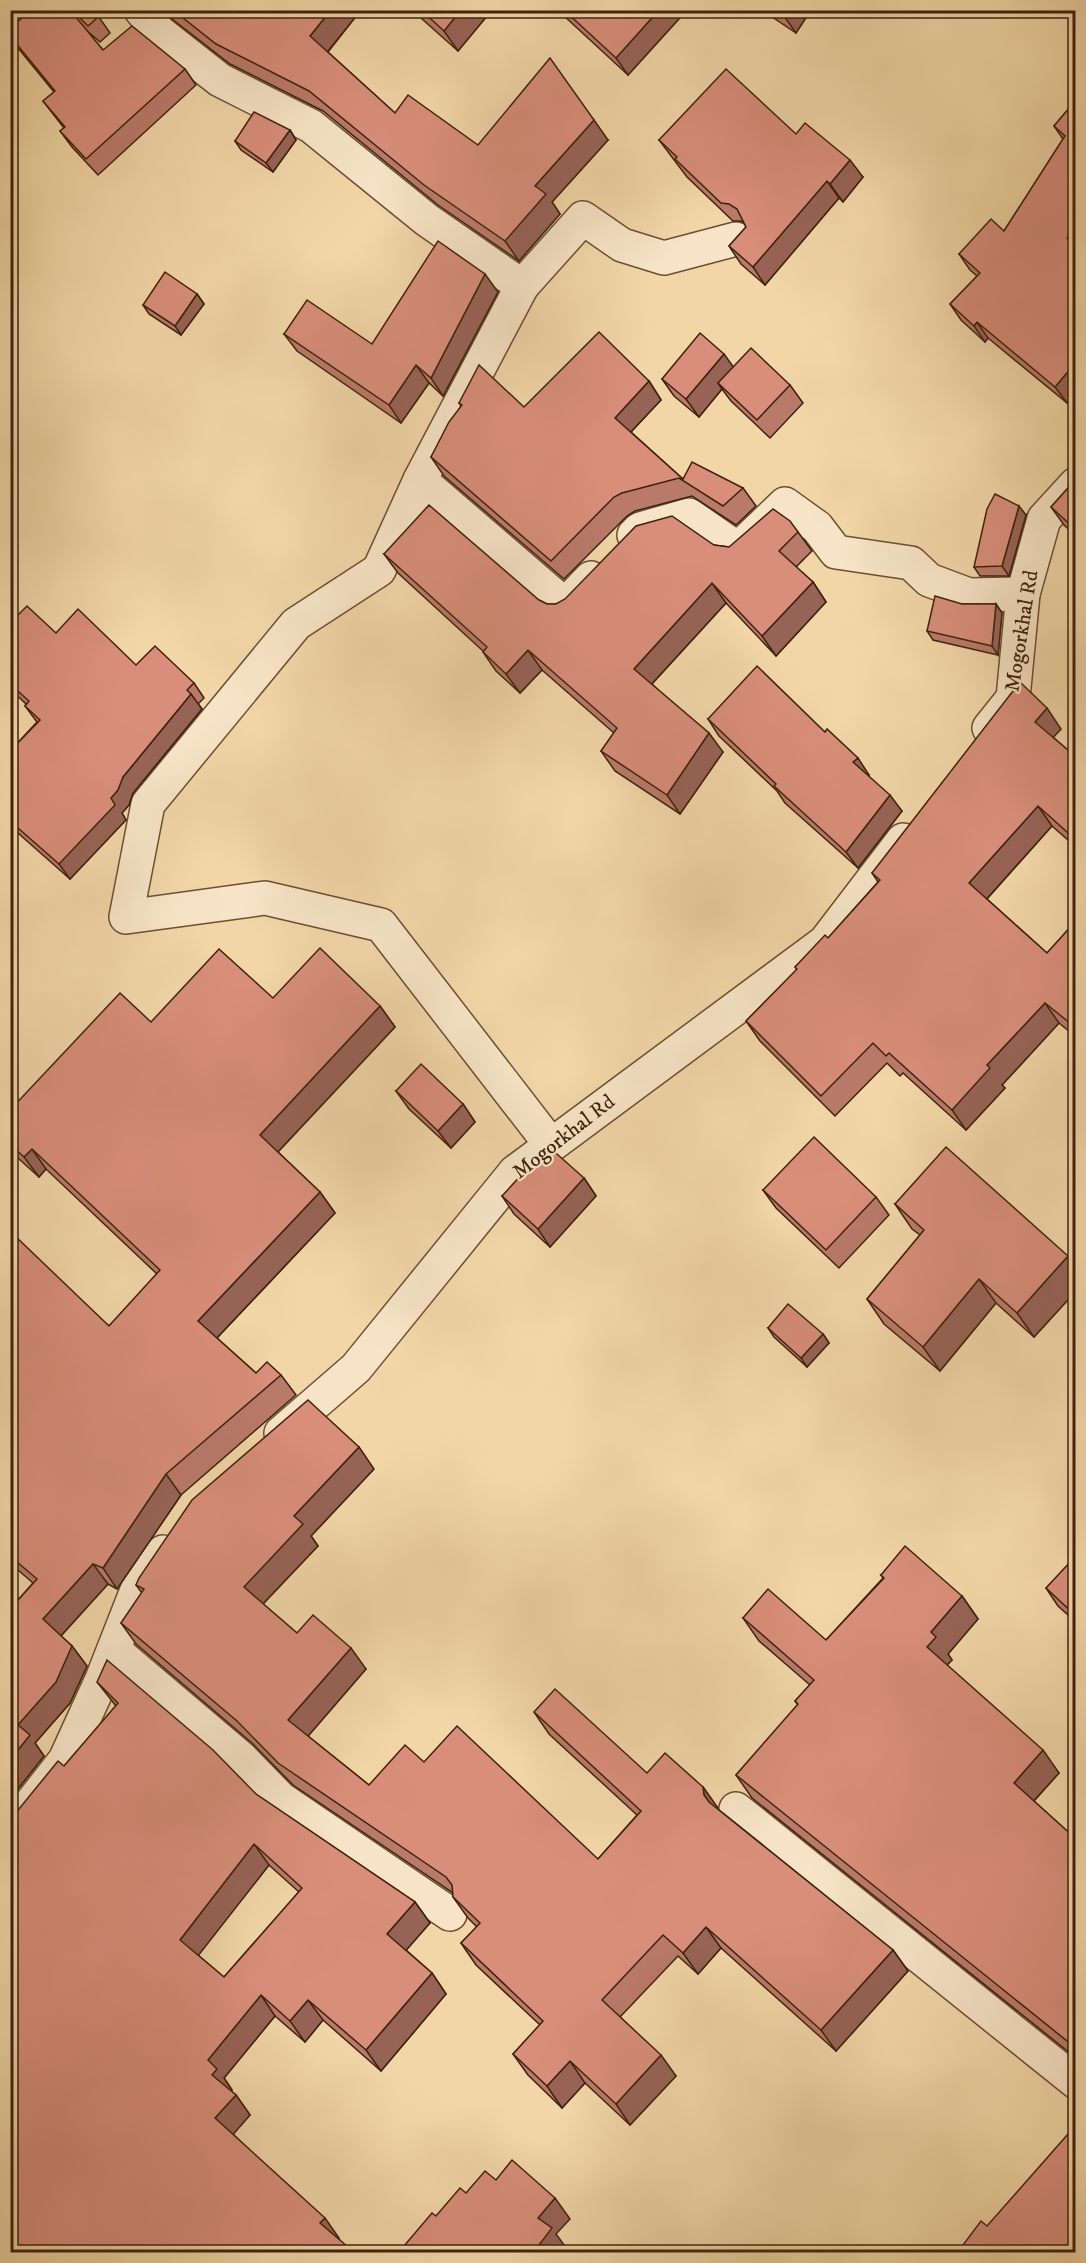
<svg xmlns="http://www.w3.org/2000/svg" width="1086" height="2263" font-family="'IM FELL DW Pica',serif">
<rect width="100%" height="100%" fill="#f2d6a8"/>
<filter id="stains"><feTurbulence type="fractalNoise" baseFrequency=".00333" numOctaves="4"/><feColorMatrix values="0 0 0 0 .2 0 0 0 0 .09 0 0 0 0 .02 0 0 0 .5 -.17"/></filter>
<radialGradient id="worn" r=".72"><stop offset=".6" stop-color="#630" stop-opacity="0"/><stop offset="1" stop-color="#630" stop-opacity=".3"/></radialGradient>
<g fill="none" stroke-linecap="round" stroke-linejoin="round">
<defs>
<g id="minor">
<path d="M141 10 159 32 220 80 311 126 427 220 522 286 583 218 622 245 664 258 736 239"/>
<path d="M522 286 420 480 565 605 591 578"/>
<path d="M420 480 379 570 296 624 148 804 126 917 265 898 381 925 551 1145"/>
<path d="M634 535 640 529 689 515 738 549 785 504 817 527 836 552 911 563 929 580 969 595 1023 594"/>
<path d="M989 728 1013 698 1023 594 1044 519 1076 484"/>
<path d="M281 1433 356 1368 515 1172 825 942 903 840"/>
<path d="M114 1650 240 1757 281 1799 450 1914"/>
<path d="M736 1809 1076 2082"/>
<path d="M10 1830 65 1760 102 1679 137 1590 163 1552"/>
</g>
</defs>
<!-- minor casing -->
<use href="#minor" stroke="#6b4f33" stroke-width="36"/>
<!-- minor -->
<use href="#minor" stroke="#f7e4c6" stroke-width="33"/>
</g>
<!-- wall -->
<g fill="#ba7a6a" stroke="#3e220c" stroke-width="1.5" fill-rule="evenodd">
<path d="M32 10H94L110 33 100 42 86 30 103 50 185 69 196 85 98 175 72 147 60 131 64 128 43 101 54 92 18 48 10 37V28Z"/>
<path d="M166 10H361L328 52 395 113 478 145 608 140 552 202 560 214 519 261 438 205 323 111 230 64 172 19Z"/>
<path d="M412 10H492L458 51Z"/>
<path d="M559 10H687L628 75 563 15Z"/>
<path d="M762 10H811L796 33Z"/>
<path d="M1076 100V392L1067 403 988 338 985 342 961 320 950 304 977 276 970 270 959 254 1004 231 1063 139 1054 126Z"/>
<path d="M290 130 296 140 273 172 241 150 235 141Z"/>
<path d="M796 134 863 177 843 202 839 198 765 285 741 264 729 246 746 227 744 223 741 221H733L687 177 659 140Z"/>
<path d="M498 292 443 396 429 383 401 423 297 351 284 334 372 344Z"/>
<path d="M197 294 204 304 181 335 149 314 143 305Z"/>
<path d="M733 367 790 385 803 403 770 438 731 401 722 389 699 417 674 396 662 379Z"/>
<path d="M649 381 661 400 631 432 683 479 743 488 756 506 736 525 692 496 635 511 627 516 564 579 444 476 431 457 461 406 459 403 524 407Z"/>
<path d="M1076 479V536L1064 525 1051 507Z"/>
<path d="M1026 515 1009 576H980L974 567Z"/>
<path d="M798 532 812 551 796 567 813 582 826 602 776 656 726 603 652 684 723 752 680 814 615 771 601 751 614 733 542 670 520 693 496 671 483 652V651L398 573 384 554 539 600 547 604H556L714 545 729 547Z"/>
<path d="M962 604H996L1002 613 998 655 933 640 927 631Z"/>
<path d="M10 623 56 633 136 665 194 683 204 698 198 704 202 709 133 793 129 805 122 813 126 820 70 879 10 826V751L37 722 25 706 26 704 10 689Z"/>
<path d="M708 719 869 775 868 776 902 811 858 868 785 803 777 791 719 736Z"/>
<path d="M1061 729 1053 737 1076 757V847L1052 826 987 899 1047 953 1076 921V1037L1059 1023 1002 1085 1005 1088 966 1130 903 1073 900 1076 887 1063 835 1116 760 1041 746 1021 797 970 795 967 828 938 878 882 872 873Z"/>
<path d="M273 998 380 1006 395 1027 278 1152 320 1192 335 1213 217 1338 256 1373 281 1375 296 1395 181 1495 117 1589 108 1584 61 1636 72 1646 87 1666 70 1703 35 1743 44 1756 10 1799V1609L33 1583 10 1563V1237L109 1326 157 1274 46 1169 39 1177 10 1151V1110L151 1022Z"/>
<path d="M396 1091 463 1104 475 1122 451 1148 409 1109Z"/>
<path d="M584 1178 596 1196 550 1247 514 1214 502 1196Z"/>
<path d="M763 1190 876 1197 889 1215 839 1268 776 1208Z"/>
<path d="M895 1204 1068 1256 1076 1267V1291L1034 1337 996 1303 940 1371 884 1324 867 1299 920 1235 912 1229Z"/>
<path d="M768 1328 823 1334 829 1343 807 1367 774 1337Z"/>
<path d="M374 1469 311 1536 318 1546 263 1604 297 1633 366 1669 308 1736 369 1785 424 1762 598 1859 637 1815 549 1734 534 1712 647 1773 703 1787 718 1809 893 1950 908 1971 836 2051 721 1948 698 1974 678 1956 620 2017 676 2076 630 2125 585 2083 562 2108 528 2075 513 2054 540 2025 476 1965 461 1943 477 1927 468 1918 453 1897V1893L293 1785 252 1743 136 1644 121 1623 142 1593 136 1585Z"/>
<path d="M1076 1561V1622L1058 1606 1046 1588Z"/>
<path d="M881 1575 962 1596 978 1619 948 1654 952 1660 947 1665 1059 1773 1034 1801 1076 1839V2058L752 1798 736 1775 798 1705 795 1701 810 1685 759 1641 743 1618 826 1640 883 1578Z"/>
<path d="M97 1682 256 1794 415 1902 430 1923 406 1950 432 1973 446 1994 381 2071 323 2020 305 2042 275 2016 224 2078 232 2090 231 2091 236 2095 250 2115 233 2134 339 2239 10 2253 64 1766 116 1706ZM269 1865 299 1892 224 1977 198 1955Z"/>
</g>
<!-- shaded-wall -->
<g fill="#976356" stroke="#3e220c" stroke-width="1.5">
<path d="M331 10H361L324 56 310 36Z"/>
<path d="M461 10H492L458 51 444 31Z"/>
<path d="M659 10H687L628 75 616 58Z"/>
<path d="M788 10H811L796 33 784 16Z"/>
<path d="M594 120 608 140 552 202 560 214 519 261 505 241 535 186Z"/>
<path d="M290 130 296 140 273 172 266 163Z"/>
<path d="M850 160 863 177 843 202 830 184Z"/>
<path d="M827 181 839 198 765 285 753 267Z"/>
<path d="M1076 225V250L1067 238Z"/>
<path d="M485 274 498 292 443 396 431 378Z"/>
<path d="M197 294 204 304 181 335 175 326Z"/>
<path d="M977 322 988 338 985 342 974 326Z"/>
<path d="M724 354 737 372 718 383 722 389 699 417 686 399Z"/>
<path d="M1076 362V392L1067 403 1055 387Z"/>
<path d="M416 365 429 383 401 423 389 405Z"/>
<path d="M649 381 661 400 627 436 615 418Z"/>
<path d="M1019 506 1026 515 1009 576 1002 566Z"/>
<path d="M813 582 826 602 776 656 762 636Z"/>
<path d="M712 583 726 603 648 688 634 669Z"/>
<path d="M996 604 1002 613 998 655 992 646Z"/>
<path d="M528 650 542 670 520 693 506 674Z"/>
<path d="M191 694 202 709 133 793 129 805 122 813 126 820 70 879 59 864 111 798 123 777Z"/>
<path d="M1047 708 1061 729 1049 742 1035 722Z"/>
<path d="M709 733 723 752 680 814 667 795Z"/>
<path d="M858 758 869 775 865 779 853 762Z"/>
<path d="M890 795 902 811 858 868 846 852Z"/>
<path d="M1038 806 1052 826 983 903 969 883Z"/>
<path d="M1045 1003 1059 1023 1002 1085 1005 1088 966 1130 952 1110 987 1065Z"/>
<path d="M380 1006 395 1027 274 1156 260 1135Z"/>
<path d="M463 1104 475 1122 451 1148 438 1131Z"/>
<path d="M32 1149 46 1169 39 1177 24 1157Z"/>
<path d="M584 1178 596 1196 550 1247 538 1229Z"/>
<path d="M320 1192 335 1213 213 1342 198 1321Z"/>
<path d="M1068 1256 1076 1267V1291L1034 1337 1017 1313Z"/>
<path d="M979 1279 996 1303 940 1371 923 1347Z"/>
<path d="M823 1334 829 1343 807 1367 801 1358Z"/>
<path d="M359 1447 374 1469 311 1536 318 1546 259 1608 244 1587 294 1516Z"/>
<path d="M166 1474 181 1495 117 1589 103 1568Z"/>
<path d="M93 1564 108 1584 57 1640 43 1619Z"/>
<path d="M962 1596 978 1619 948 1654 952 1660 943 1669 927 1647 931 1632Z"/>
<path d="M72 1646 87 1666 70 1703 35 1743 44 1756 10 1799V1760L18 1725Z"/>
<path d="M351 1648 366 1669 303 1742 288 1720Z"/>
<path d="M1043 1750 1059 1773 1030 1805 1014 1783Z"/>
<path d="M703 1787 718 1808 719 1816 704 1795Z"/>
<path d="M254 1844 269 1865 194 1961 180 1940Z"/>
<path d="M415 1902 430 1923 402 1955 387 1934Z"/>
<path d="M706 1927 721 1948 698 1974 683 1953Z"/>
<path d="M893 1950 908 1971 836 2051 821 2030Z"/>
<path d="M432 1973 446 1994 381 2071 366 2050Z"/>
<path d="M261 1995 275 2016 224 2078 232 2090 227 2096 212 2075 208 2060Z"/>
<path d="M308 2000 323 2020 305 2042 290 2021Z"/>
<path d="M661 2055 676 2076 630 2125 616 2104Z"/>
<path d="M570 2061 585 2083 562 2108 547 2086Z"/>
<path d="M236 2095 250 2115 230 2138 215 2118Z"/>
<path d="M555 2198 570 2219 556 2234 567 2249 564 2253H533L538 2218Z"/>
<path d="M325 2218 339 2238 335 2244 320 2223Z"/>
</g>
<!-- building -->
<g fill="#d88e7b" stroke="#3e220c" stroke-width="1.5" fill-rule="evenodd">
<path d="M32 10H70L103 50 132 26 185 69 86 159 60 131 65 127 43 101 55 91 10 36V28Z"/>
<path d="M72 10H94L98 17 88 26Z"/>
<path d="M173 10H331L310 36 395 113 408 95 478 145 550 58 594 120 535 186 546 194 505 241 424 185 309 91 216 44Z"/>
<path d="M421 10H461L444 31Z"/>
<path d="M564 10H659L616 58Z"/>
<path d="M776 10H788L784 16Z"/>
<path d="M726 69 796 134 805 123 850 160 830 184 827 181 753 267 729 246 746 227 737 209 729 204 721 203 675 159 677 157 659 140Z"/>
<path d="M1076 100V225L1067 238 1076 245V362L1055 387 977 322 974 326 950 304 980 273 959 254 991 219 1004 231 1065 136 1054 126Z"/>
<path d="M254 112 290 130 266 163 235 141Z"/>
<path d="M438 241 485 274 431 378 416 365 389 405 284 334 307 300 372 344Z"/>
<path d="M165 272 197 294 175 326 143 305Z"/>
<path d="M599 332 649 381 615 418 683 479 692 462 743 488 723 506 679 478 622 493 614 497 551 561 431 457 449 422 462 405 459 403 479 365 524 407Z"/>
<path d="M700 333 724 354 686 399 662 379Z"/>
<path d="M751 348 790 385 757 420 718 383Z"/>
<path d="M1076 479V530L1051 507Z"/>
<path d="M995 494 1019 506 1002 566 974 567 987 509Z"/>
<path d="M429 505 539 600 547 604H556L565 599 636 526 672 516 714 545 729 547 773 509 790 521 798 532 779 551 813 582 762 636 712 583 634 669 709 733 667 795 601 751 617 728 528 650 506 674 483 652 487 647 384 554Z"/>
<path d="M935 596 962 604H996L992 646 927 631Z"/>
<path d="M27 606 56 633 78 609 136 665 155 646 194 683 187 690 191 694 123 777 118 790 111 798 115 805 59 864 10 821V751L40 720 25 706 29 701 10 684V623Z"/>
<path d="M757 666 825 732 827 729 858 758 853 762 890 795 846 852 774 786 776 784 708 719Z"/>
<path d="M1020 682 1047 708 1035 722 1076 757V840L1038 806 969 883 1047 953 1076 921V1028L1045 1003 987 1065 990 1068 952 1110 889 1053 886 1056 873 1043 821 1096 746 1021 797 969 795 967 825 935 828 938 880 880 872 873Z"/>
<path d="M320 948 380 1006 260 1135 320 1192 198 1321 256 1373 267 1362 281 1375 166 1474 103 1568 93 1564 43 1619 72 1646 56 1682 18 1725 30 1735 10 1760V1609L37 1579 10 1556V1237L13 1234 109 1326 160 1270 32 1149 24 1157 10 1144V1110L120 993 151 1022 219 949 273 998Z"/>
<path d="M421 1064 463 1104 438 1131 396 1091Z"/>
<path d="M814 1137 876 1197 826 1250 763 1190Z"/>
<path d="M548 1146 584 1178 538 1229 502 1196Z"/>
<path d="M946 1147 1068 1256 1017 1313 979 1279 923 1347 867 1299 924 1230 895 1204Z"/>
<path d="M788 1304 823 1334 801 1358 768 1328Z"/>
<path d="M308 1400 359 1447 294 1516 303 1524 244 1587 297 1633 313 1615 351 1648 288 1720 369 1785 405 1745 424 1762 457 1726 598 1859 641 1811 534 1712 555 1689 647 1773 665 1753 703 1787 704 1795 709 1802 893 1950 821 2030 706 1927 683 1953 663 1935 602 2000 661 2055 616 2104 570 2061 547 2086 513 2054 543 2021 461 1943 480 1923 453 1897 452 1885 446 1877 278 1763 237 1721 121 1623 144 1589 136 1585 139 1578 192 1500Z"/>
<path d="M905 1546 962 1596 931 1632 936 1637 927 1647 1043 1750 1014 1783 1076 1839V2050L1072 2045 736 1775 798 1704 795 1701 814 1680 743 1618 768 1589 826 1640 884 1578 881 1575Z"/>
<path d="M1073 1559 1076 1561V1616L1046 1588Z"/>
<path d="M107 1660 213 1750 256 1794 415 1902 387 1934 432 1973 366 2050 308 2000 290 2021 261 1995 208 2060 217 2069 212 2075 236 2095 215 2118 325 2218 320 2223 355 2253H10V1820L58 1761 64 1766 118 1703 97 1682ZM254 1844 302 1888 224 1977 180 1940Z"/>
<path d="M1076 2125V2253H957L981 2221 987 2226Z"/>
<path d="M512 2160 555 2198 538 2218 552 2228 533 2253H398L432 2213 436 2216 460 2188 466 2193 485 2171 496 2180Z"/>
</g>
<g text-anchor="middle" dominant-baseline="central" stroke-width="4.5" stroke-linejoin="round" paint-order="stroke">
<!-- street labels -->
<g font-size="21" fill="#3e220c" stroke="#f7e4c6">
<text transform="translate(1022 631) rotate(-81)">Mogorkhal Rd</text>
<text transform="translate(564 1137) rotate(-38)">Mogorkhal Rd</text>
</g>
</g>
<!-- margin -->
<rect width="1086" height="2263" fill="none" stroke="#f2d6a8" stroke-width="36"/>
<rect x="12" y="12" width="1062" height="2239" fill="none" stroke="#3e220c" stroke-width="3"/>
<rect x="18" y="18" width="1050" height="2227" fill="none" stroke="#3e220c" stroke-width="1.5"/>
<rect width="100%" height="100%" filter="url(#stains)"/>
<rect width="100%" height="100%" fill="url(#worn)"/>
</svg>
